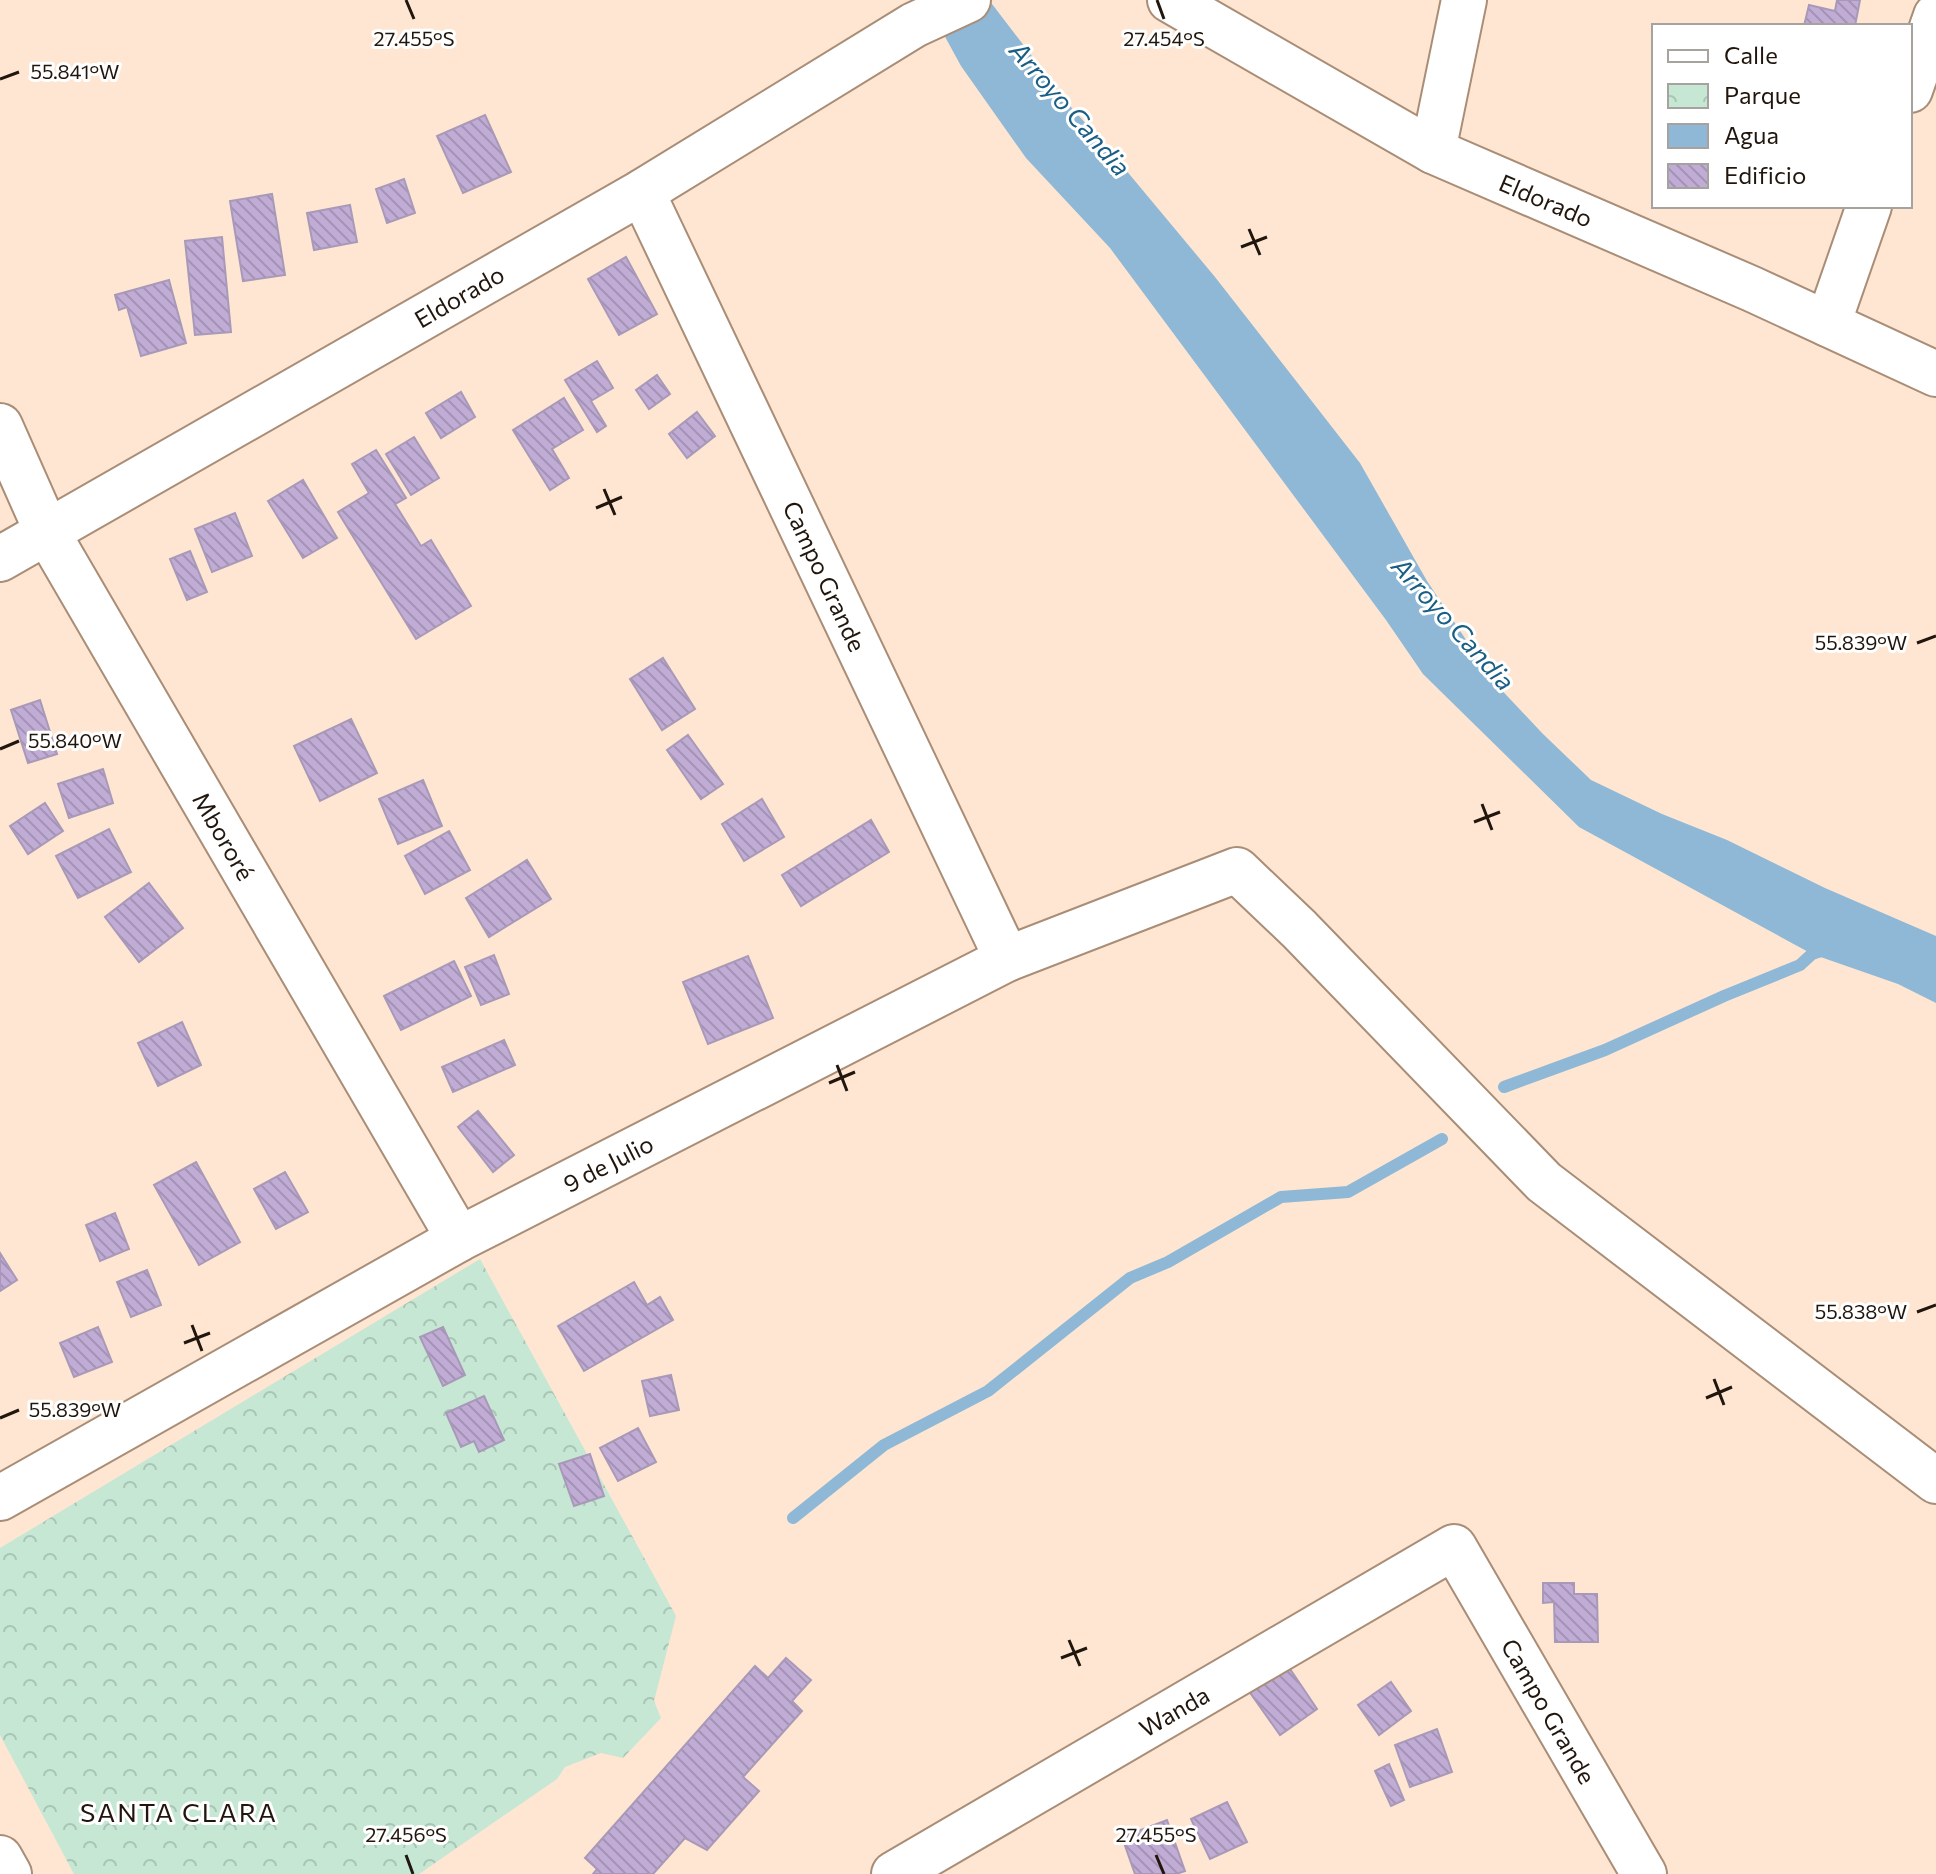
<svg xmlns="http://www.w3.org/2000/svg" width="1936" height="1874" font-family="Commissioner,sans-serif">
<defs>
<pattern id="park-crowns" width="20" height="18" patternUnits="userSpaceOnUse" patternTransform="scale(2)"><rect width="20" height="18" fill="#c5e7d4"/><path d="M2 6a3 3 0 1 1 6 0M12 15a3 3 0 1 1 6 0" fill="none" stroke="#a9c5b5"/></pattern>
<pattern id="building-back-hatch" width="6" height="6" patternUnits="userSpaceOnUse" patternTransform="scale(2)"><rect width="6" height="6" fill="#c0acd5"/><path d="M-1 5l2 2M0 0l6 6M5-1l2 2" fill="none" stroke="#a593b6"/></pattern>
</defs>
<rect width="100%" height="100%" fill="#fee6d2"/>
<!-- park -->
<path fill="url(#park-crowns)" d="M480 1259 676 1616 654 1701 661 1718 623 1758 601 1753 565 1767 557 1779 419 1874H74L0 1735V1548Z"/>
<!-- water -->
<path fill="#8eb8d5" d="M925 0H989L1070 106 1105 145 1215 277 1360 463 1427 581 1494 682 1543 734 1591 780 1662 814 1727 840 1825 888 1936 936V1003L1898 984 1812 954 1579 827 1423 674 1386 620 1110 248 1026 158 961 66Z"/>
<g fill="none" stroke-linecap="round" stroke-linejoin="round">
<!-- stream -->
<g stroke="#8eb8d5" stroke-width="12">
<path d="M1504 1087 1605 1050 1724 996 1800 965 1812 954 1827 949"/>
<path d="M793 1518 884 1445 988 1391 1130 1278 1168 1262 1281 1197 1348 1192 1442 1139"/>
</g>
</g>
<!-- building -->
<g fill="url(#building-back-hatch)" stroke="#a899b8" stroke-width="2">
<path d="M1837 0H1860L1855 26H1804L1809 5 1835 11Z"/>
<path d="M485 115 511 172 463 193 437 136Z"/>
<path d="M404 179 415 213 387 223 376 189Z"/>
<path d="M272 194 285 275 243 281 230 201Z"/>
<path d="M350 205 357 242 314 250 307 213Z"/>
<path d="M222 237 231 332 195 335 185 241Z"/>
<path d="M626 257 657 314 619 335 588 279Z"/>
<path d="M169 280 186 343 141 356 127 307 119 310 115 295Z"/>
<path d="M597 361 613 388 591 401 606 426 597 432 565 380Z"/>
<path d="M657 375 670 394 649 409 636 390Z"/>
<path d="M461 392 475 417 441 438 426 413Z"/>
<path d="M564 398 583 430 552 449 569 478 550 490 513 430Z"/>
<path d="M697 412 715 436 687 458 669 434Z"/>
<path d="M414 437 439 478 411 495 386 454Z"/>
<path d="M376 450 406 498 395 504 421 546 431 540 471 606 416 639 338 512 369 493 352 464Z"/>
<path d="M303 480 337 538 303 558 268 501Z"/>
<path d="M235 513 252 556 212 572 195 529Z"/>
<path d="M190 551 207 592 187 600 170 559Z"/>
<path d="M663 658 695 709 662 730 630 679Z"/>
<path d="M40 700 57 754 28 763 11 710Z"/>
<path d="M351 719 377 773 320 801 294 746Z"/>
<path d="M688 735 723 784 701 799 667 750Z"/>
<path d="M103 769 113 803 69 818 58 784Z"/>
<path d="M423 780 442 826 398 844 379 799Z"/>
<path d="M762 799 784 837 744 861 722 824Z"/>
<path d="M45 803 63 831 28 854 10 826Z"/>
<path d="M871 820 889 852 801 906 782 875Z"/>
<path d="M109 829 131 872 78 898 56 856Z"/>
<path d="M449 831 470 870 425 894 405 856Z"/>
<path d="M527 860 551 899 489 937 466 898Z"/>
<path d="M149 883 183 928 139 962 105 917Z"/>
<path d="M494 955 509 994 481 1005 465 967Z"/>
<path d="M748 956 773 1018 708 1044 683 982Z"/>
<path d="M454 961 471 996 401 1030 384 996Z"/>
<path d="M182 1022 201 1065 158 1086 138 1043Z"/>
<path d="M504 1040 515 1065 453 1092 442 1067Z"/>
<path d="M478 1111 514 1155 493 1172 458 1127Z"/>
<path d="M196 1162 240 1242 199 1265 154 1185Z"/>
<path d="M285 1172 308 1212 276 1229 254 1189Z"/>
<path d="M115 1213 129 1249 100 1261 86 1225Z"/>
<path d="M0 1253 17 1280 0 1291Z"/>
<path d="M147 1270 161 1305 131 1317 117 1282Z"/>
<path d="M634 1282 647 1305 660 1297 673 1320 584 1371 558 1326Z"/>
<path d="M98 1327 112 1362 74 1377 60 1343Z"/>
<path d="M443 1327 465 1375 443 1386 420 1337Z"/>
<path d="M671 1375 679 1410 650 1416 642 1381Z"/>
<path d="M484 1396 504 1440 479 1452 474 1441 461 1447 446 1413Z"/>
<path d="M638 1428 656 1462 618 1481 600 1448Z"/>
<path d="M590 1454 604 1496 574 1506 559 1464Z"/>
<path d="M1543 1583H1574V1594H1597L1598 1642H1555L1554 1602 1543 1603Z"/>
<path d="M786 1658 811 1680 792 1701 802 1711 743 1777 759 1791 707 1850 685 1838 653 1874H593L597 1869 585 1858 755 1666 768 1678Z"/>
<path d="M1284 1660 1317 1709 1280 1735 1246 1687Z"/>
<path d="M1391 1682 1411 1711 1379 1735 1358 1705Z"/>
<path d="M1437 1729 1452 1772 1410 1787 1395 1745Z"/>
<path d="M1389 1764 1404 1800 1391 1806 1375 1771Z"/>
<path d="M1227 1802 1247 1842 1210 1859 1191 1819Z"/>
<path d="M1167 1820 1185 1871 1176 1874H1135L1122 1837Z"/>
</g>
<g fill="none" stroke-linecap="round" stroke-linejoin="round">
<defs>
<g id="minor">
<path d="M1170 0 1433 151 1752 289 1936 374"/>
<path d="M1910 90 1936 16"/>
<path d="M1433 151 1464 0"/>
<path d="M642 192 1007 959"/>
<path d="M1828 324 1869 206"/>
<path d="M0 426 47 532 459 1239"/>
<path d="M0 559 642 192 914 25 968 0"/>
<path d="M0 1498 459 1239 1007 959 1237 870 1299 929 1544 1182 1936 1481"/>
<path d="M0 1858 9 1874"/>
<path d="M894 1874 1454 1547 1644 1874"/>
</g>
</defs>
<!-- minor casing -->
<use href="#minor" stroke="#a98d76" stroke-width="48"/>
<!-- minor -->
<use href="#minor" stroke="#fff" stroke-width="44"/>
</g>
<!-- ticks -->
<path fill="none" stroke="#21160d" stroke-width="3" d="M406 0 414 19M1157 0 1164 19M0 79 19 72M1249 229 1260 255M1241 247 1267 237M604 489 615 515M596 508 622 497M1917 643 1936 636M0 749 19 741M1482 804 1492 830M1474 822 1500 812M837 1065 847 1091M829 1083 855 1072M1917 1312 1936 1305M192 1325 202 1351M184 1343 210 1333M1714 1379 1724 1405M1706 1398 1732 1387M0 1418 19 1410M1069 1640 1080 1666M1061 1658 1087 1648M406 1855 413 1874M1156 1855 1164 1874"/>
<g text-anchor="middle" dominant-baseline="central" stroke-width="6" stroke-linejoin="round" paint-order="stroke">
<!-- street labels -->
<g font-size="24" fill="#21160d" stroke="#fff">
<text transform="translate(1546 200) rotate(23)">Eldorado</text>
<text transform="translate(459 296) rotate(-30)">Eldorado</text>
<text transform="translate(825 576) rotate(65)">Campo Grande</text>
<text transform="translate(224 836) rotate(60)">Mbororé</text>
<text transform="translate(608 1163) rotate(-27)">9 de Julio</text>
<text transform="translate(1174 1711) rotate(-30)">Wanda</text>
<text transform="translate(1549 1711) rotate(60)">Campo Grande</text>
</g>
<!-- water labels -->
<g font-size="26" font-style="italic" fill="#195e84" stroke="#fff">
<text transform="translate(1071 108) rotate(49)">Arroyo Candia</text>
<text transform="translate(1454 623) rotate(48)">Arroyo Candia</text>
</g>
<!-- neighbourhood labels -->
<g font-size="26" letter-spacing="2" fill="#21160d" stroke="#fff">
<text x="179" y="1811">SANTA CLARA</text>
</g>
</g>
<g font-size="20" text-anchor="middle" fill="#21160d" stroke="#fff" stroke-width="6" stroke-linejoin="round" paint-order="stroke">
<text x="414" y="46">27.455°S</text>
<text x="1164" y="46">27.454°S</text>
<text x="75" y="79">55.841°W</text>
<text x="1861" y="650">55.839°W</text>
<text x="75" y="748">55.840°W</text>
<text x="1861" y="1319">55.838°W</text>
<text x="75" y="1417">55.839°W</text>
<text x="406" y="1842">27.456°S</text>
<text x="1156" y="1842">27.455°S</text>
</g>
<!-- legend -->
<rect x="1652" y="24" width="260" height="184" fill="#ffffff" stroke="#a6a29e" stroke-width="2"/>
<rect x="1668" y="50" width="40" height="12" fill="#ffffff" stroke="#a6a29e" stroke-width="2"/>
<text x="1724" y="64" font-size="24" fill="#21160d">Calle</text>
<rect x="1668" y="84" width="40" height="24" fill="url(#park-crowns)" stroke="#a6a29e" stroke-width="2"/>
<text x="1724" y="104" font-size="24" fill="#21160d">Parque</text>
<rect x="1668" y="124" width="40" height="24" fill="#8eb8d5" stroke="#a6a29e" stroke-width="2"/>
<text x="1724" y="144" font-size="24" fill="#21160d">Agua</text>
<rect x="1668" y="164" width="40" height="24" fill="url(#building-back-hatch)" stroke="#a6a29e" stroke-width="2"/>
<text x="1724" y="184" font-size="24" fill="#21160d">Edificio</text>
</svg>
